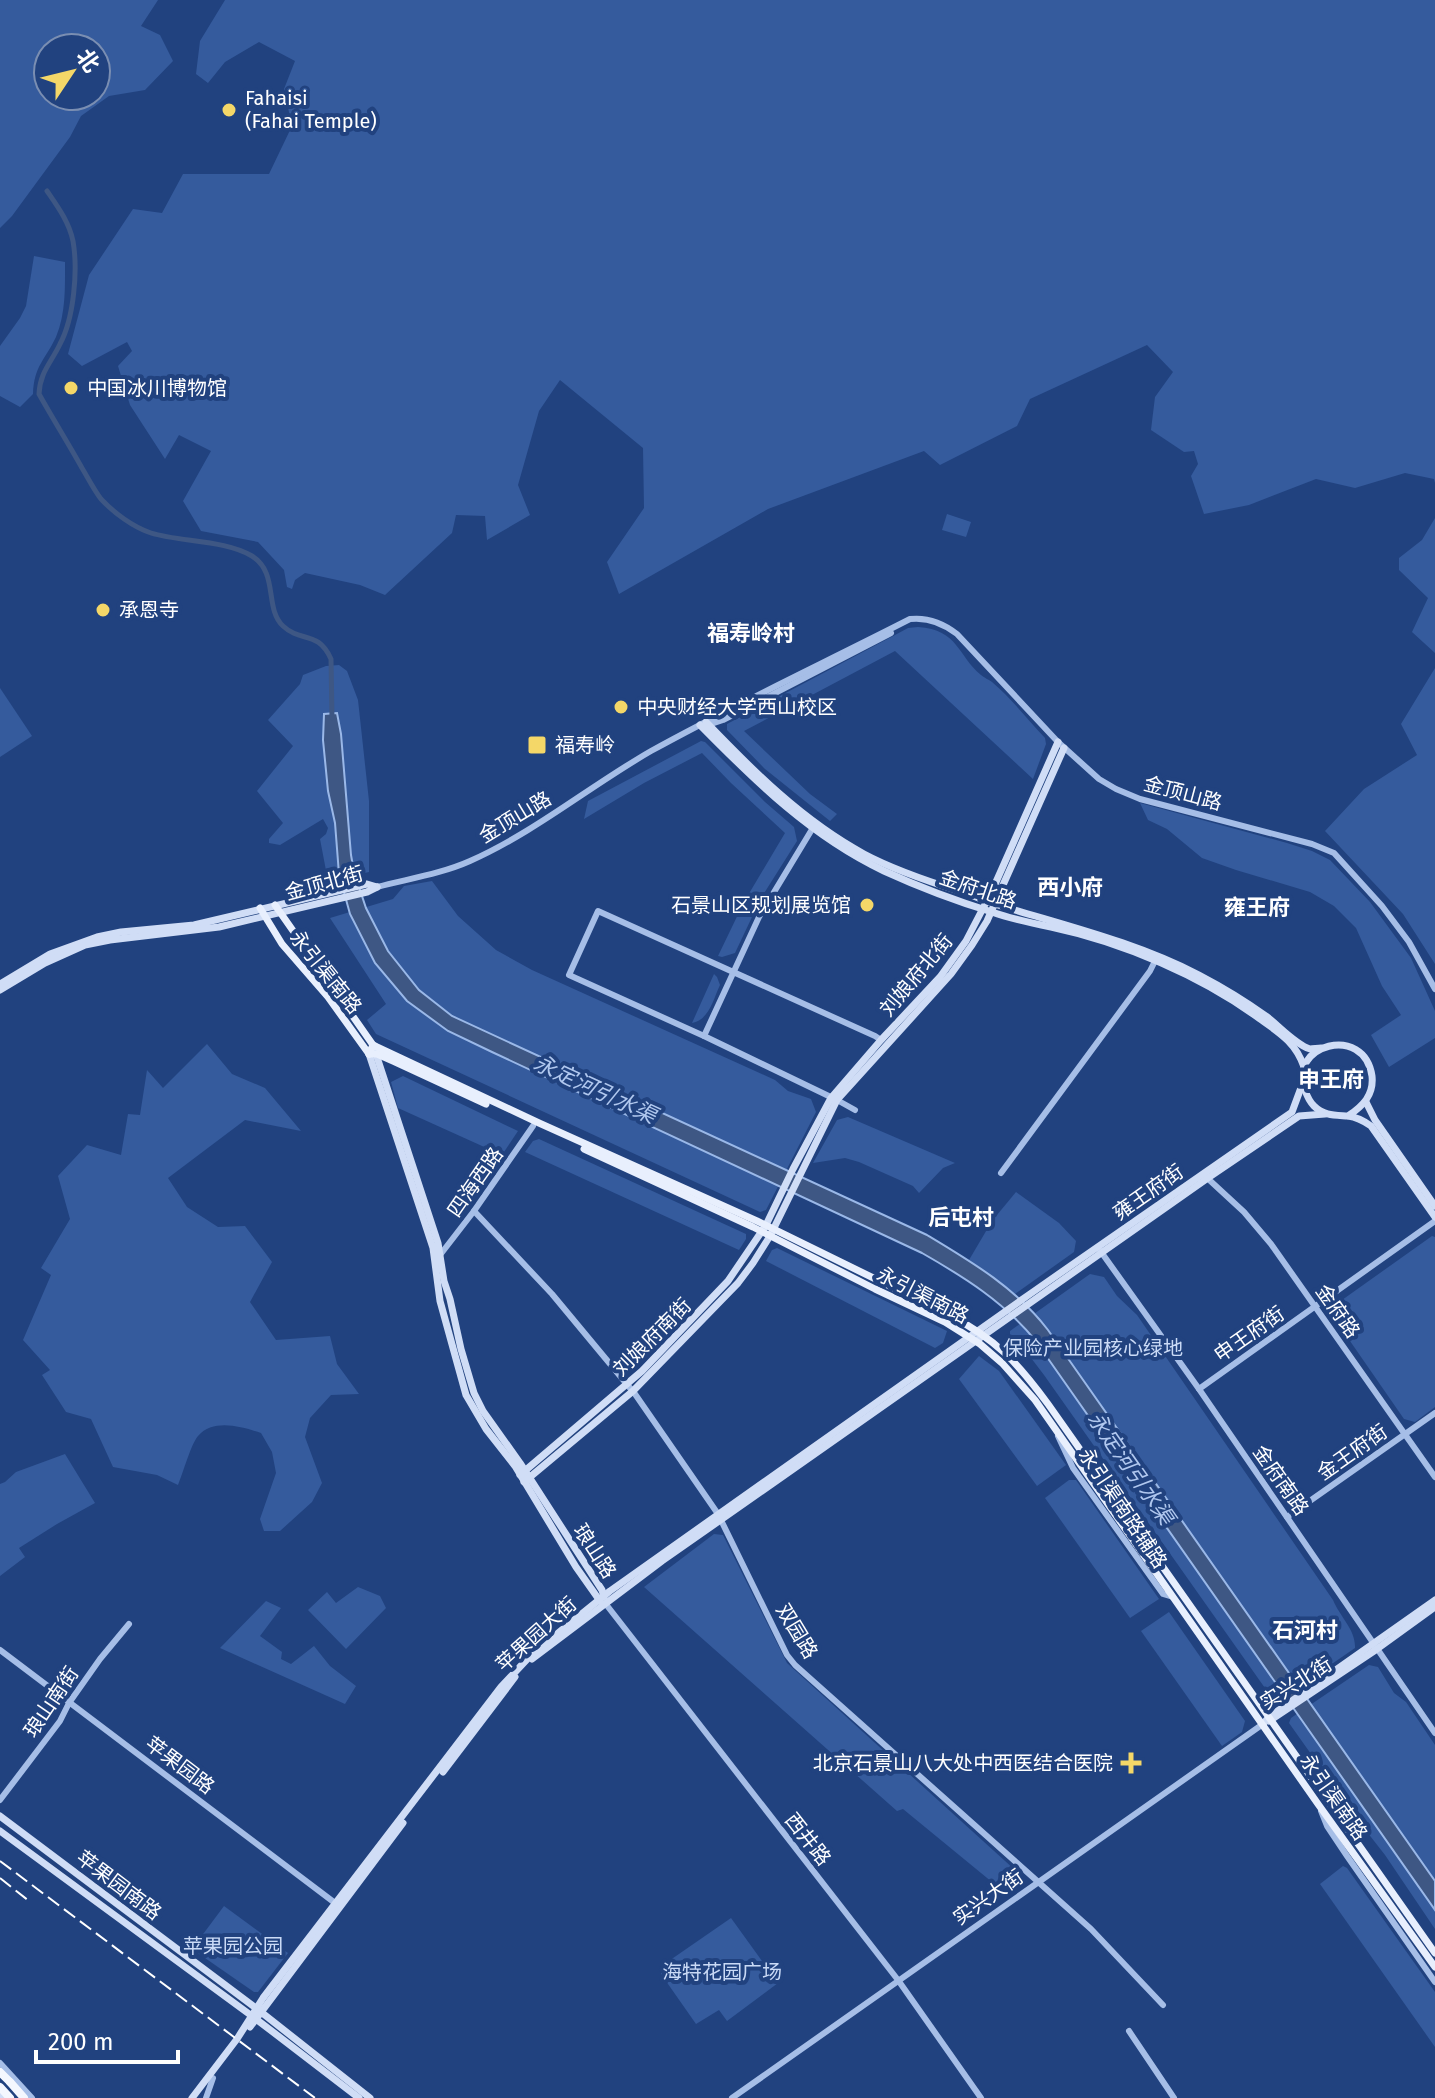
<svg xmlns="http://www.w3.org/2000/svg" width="1435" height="2098" font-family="'Fira Sans','Noto Sans SC',sans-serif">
<rect width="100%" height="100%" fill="#21427f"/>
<!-- green -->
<g fill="#355b9d" fill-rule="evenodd">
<path d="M0 0H158L141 26 160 35 173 61 145 90 109 96 81 116 70 137 12 216 0 228ZM96 48V96H48V48Z"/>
<path d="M225 0H1435V483L1434 479 1405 473 1355 488 1316 479 1249 505 1204 514 1191 476 1198 464 1194 451 1184 452 1151 430 1155 397 1173 372 1147 345 1030 399 1017 426 940 465 924 451 768 509 619 594 607 562 644 508 643 448 560 380 539 411 518 485 530 515 487 540 485 516 456 515 452 533 385 595 360 585 305 573 295 580 292 589 287 587 284 570 258 542 201 531 183 501 211 451 179 435 165 459 130 405 118 366 132 351 127 342 82 366 68 354 89 275 133 209 162 213 183 174H269L292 126 284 89 295 61 259 42 225 62 208 83 196 74 200 41Z"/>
<path d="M34 256 65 262C65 287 66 313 56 337 45 360 34 366 33 394L20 407 0 396V346L20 318 26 306Z"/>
<path d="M947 514 971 522 966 537 942 530Z"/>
<path d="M1435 518V653L1412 632 1428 598 1399 570V558L1422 540Z"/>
<path d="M918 627C959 630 957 655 981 675 983 677 991 681 992 682 1011 698 1028 720 1045 738L1046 744 1033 779 895 651 744 731 810 794 837 814 830 821 765 769 727 730V724L895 635 908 628Z"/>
<path d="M339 665 347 671 358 700 369 801V872L328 881 320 839 326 834 328 828 323 819 280 845 269 843V839L283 823 257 791 293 746 268 720 300 684 303 675 326 666Z"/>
<path d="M1435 668V964L1403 914 1325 831 1364 789 1417 755 1401 724Z"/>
<path d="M0 688 32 736 0 757Z"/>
<path d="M701 741 705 742 765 802 794 827 797 841 761 898 735 953 722 957 718 956 744 902 785 833 731 783 702 753 644 783 584 819 588 801Z"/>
<path d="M1140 803 1287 843 1312 851 1330 860 1370 902 1411 958 1435 1011V1038L1389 1067 1371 1035 1401 1015 1382 986 1356 928 1334 906 1310 892 1236 870 1202 858 1167 829 1148 820Z"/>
<path d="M432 881 458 916 496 950 532 970 775 1080 788 1091 811 1099 816 1112 766 1210 760 1212 376 1034 367 1020 386 1004 330 918 393 899 404 886Z"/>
<path d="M714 974 717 977 720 985C713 1000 709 1020 692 1023Z"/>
<path d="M207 1044 232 1074 265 1088 301 1131 245 1120 168 1178 187 1207 218 1227 245 1226 272 1262 250 1302 276 1340 330 1336 337 1364 359 1394 331 1395 310 1418 305 1437 322 1483 312 1502 280 1531H264L260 1519 276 1473 272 1452 261 1433C242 1427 214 1418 198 1436 191 1444 183 1473 178 1485L157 1475 113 1467 91 1419 66 1412 42 1375 50 1370 23 1340 51 1275 41 1268 70 1219 58 1176 87 1145 121 1155 128 1114 140 1115 147 1070 163 1088Z"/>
<path d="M403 1076 518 1131 502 1155 398 1108 391 1082Z"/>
<path d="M848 1117 955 1163 943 1168 919 1193 913 1186 859 1162 845 1158 813 1163 837 1120Z"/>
<path d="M539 1139 746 1234V1239L739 1250 525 1152 533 1141Z"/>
<path d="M1016 1192 1059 1223 1076 1241 1074 1252 1015 1294 969 1260 992 1221Z"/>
<path d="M1432 1236 1435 1237V1407L1415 1422 1404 1419 1332 1315 1335 1305Z"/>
<path d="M777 1248 947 1331 943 1343 935 1348 766 1261 772 1250Z"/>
<path d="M1090 1274 1104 1277 1117 1296 1137 1315 1333 1600C1340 1617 1356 1630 1355 1648L1278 1701 1272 1698 1044 1375 1028 1354 1010 1338V1331Z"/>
<path d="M979 1356 999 1371 1066 1465 1037 1486 959 1379Z"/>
<path d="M65 1454 95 1503 57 1524 19 1548 25 1557 0 1576V1484L5 1482 16 1472Z"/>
<path d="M1069 1480H1076L1159 1599 1130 1618 1045 1498Z"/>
<path d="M714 1534 723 1535 787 1663 1027 1881 1009 1896 903 1809 897 1811 644 1587Z"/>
<path d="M358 1587 380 1596 386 1608 346 1649 308 1610 327 1592 336 1603Z"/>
<path d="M266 1601 281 1608 260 1636 282 1652 281 1659 291 1664 314 1646 330 1666 356 1686 345 1704 220 1648Z"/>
<path d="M1169 1612 1245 1721 1242 1732 1222 1746 1141 1631Z"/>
<path d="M1369 1665 1378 1667 1394 1693 1406 1702 1435 1745V1929L1385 1855 1360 1823 1289 1723 1291 1718Z"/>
<path d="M1343 1866 1347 1868 1435 1992V2047L1320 1884Z"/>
<path d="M224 1906 288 1953 258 1992H254L192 1949Z"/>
<path d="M731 1918 778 1983 727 2021 719 2010 696 2024 661 1974 663 1965Z"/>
</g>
<!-- water -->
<path fill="#3e5784" stroke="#9ab8e8" stroke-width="2" d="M337 713 341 734 351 855 354 872 366 908 388 951 419 990 452 1016 927 1235C972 1262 1016 1288 1048 1330L1435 1881V1910L1035 1340C1004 1302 964 1277 922 1253L492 1052 448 1031 407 1001 375 963 350 914 339 874 335 823 328 791 323 740 324 714Z"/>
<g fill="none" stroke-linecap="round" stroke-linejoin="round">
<!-- canal -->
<path stroke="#3e5784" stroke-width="5" d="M47 191C58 207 69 222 73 241 78 270 74 318 60 344 51 363 40 372 39 394 53 419 68 443 82 468 88 478 94 490 101 499 114 513 133 527 151 533 180 542 226 540 252 556 279 573 264 608 283 626 301 643 318 630 331 659L332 718"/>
<!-- tertiary -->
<g stroke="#a6bee7" stroke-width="6">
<path d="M708 725 723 720 891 633"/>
<path d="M377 887C407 879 441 874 470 861 535 832 590 786 651 751 736 704 824 663 910 619 928 617 943 623 957 634L1058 742 1099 779 1116 789 1140 799 1312 844 1334 853 1382 906 1409 942 1435 989"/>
<path d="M704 1036 759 917 814 826"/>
<path d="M855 1110 837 1100 704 1036 569 975 598 911 875 1036 881 1040"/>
<path d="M1001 1173 1150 971 1156 959"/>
<path d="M1205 1176 1244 1212 1271 1244 1435 1477"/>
<path d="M474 1211 552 1294 635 1394 718 1514 787 1655 795 1665 1091 1929 1163 2005"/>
<path d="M1099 1249 1199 1389 1435 1733"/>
<path d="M440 1255 474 1211 533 1126"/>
<path d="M1199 1389 1435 1221"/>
<path d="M1058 1436 1073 1468 1163 1594 1173 1597"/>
<path d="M1287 1517 1435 1413"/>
<path d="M605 1603 898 1980 981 2098"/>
<path d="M0 1650 339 1906"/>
<path d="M0 1800 60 1721 69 1703 100 1659 129 1624"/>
<path d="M1321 1811 1327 1826 1347 1856 1435 1982"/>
<path d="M1129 2031 1174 2098"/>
<path d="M0 2063 32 2098"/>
<path d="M206 2098 213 2078"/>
<path d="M732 2098 1263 1724"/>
</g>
<!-- secondary -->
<g stroke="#d0ddf6" stroke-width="7">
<path d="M706 722C753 771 803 821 864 854 894 870 927 881 959 891 975 896 990 903 1005 907 1071 927 1137 943 1199 975 1222 987 1245 1001 1266 1016 1278 1025 1296 1045 1310 1049 1313 1049 1318 1048 1321 1048"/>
<path d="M700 725C756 782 812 837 884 871 919 887 956 901 992 912 1011 919 1031 923 1051 927 1122 942 1202 976 1260 1019 1280 1033 1296 1043 1304 1067"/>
<path d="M0 984 50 954 97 937 121 932 194 925 367 884 377 887"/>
<path d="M0 990 45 963 85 945 110 940 219 927 367 892 377 887"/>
<path d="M375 1051 438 1243 444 1281 450 1299 461 1349 474 1393 483 1411 520 1463 602 1590 604 1597"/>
<path d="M369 1054 433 1248 440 1301 466 1395 486 1429 515 1466 576 1567 600 1601"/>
<path d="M1366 1102 1375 1120 1435 1206"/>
<path d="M1348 1116C1363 1106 1374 1095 1372 1076 1364 1023 1287 1045 1305 1090 1307 1096 1310 1102 1314 1106 1324 1116 1336 1115 1348 1116 1357 1117 1364 1121 1371 1126L1435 1217"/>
<path d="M520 1475 642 1371 728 1281 766 1225 793 1169 831 1098 881 1040 940 977 966 941 992 891 1058 742"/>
<path d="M524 1482 633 1391 738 1283 753 1263 770 1236 837 1100 951 974 972 945 987 921 1064 748"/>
<path d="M532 1659 662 1561 1208 1178 1299 1116 1325 1114"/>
<path d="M1269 1721 1377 1649 1435 1607"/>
<path d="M1263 1724 1269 1717 1435 1600"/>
<path d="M443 1772 515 1677"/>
<path d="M0 1816 261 2012 370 2098"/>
<path d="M0 1831 256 2019 359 2098"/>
<path d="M250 2027 403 1823"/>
<path d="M0 2096 2 2098"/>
<path d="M192 2098 237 2039 263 1998 501 1687 531 1655 610 1591 1030 1294 1292 1112 1302 1085"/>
</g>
<!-- primary -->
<g stroke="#e8effd" stroke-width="7">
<path d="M275 905 373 1045"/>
<path d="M260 908 282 944 328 997 369 1054"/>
<path d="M369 1054 373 1045 377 1047 539 1123 757 1221 949 1315C996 1339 1017 1362 1048 1404L1435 1953"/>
<path d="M369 1054H377L393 1061 486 1104"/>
<path d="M584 1149 753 1227 875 1289 945 1322 980 1344 1002 1363 1035 1400 1318 1804 1435 1967"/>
</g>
<!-- trunk -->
<g stroke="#f4f7fe" stroke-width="8">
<path d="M0 2072 10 2082"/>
<path d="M0 2087 10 2098"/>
</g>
<!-- rail -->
<g stroke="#fff" stroke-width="2" stroke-dasharray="14 6" stroke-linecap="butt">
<path d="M0 1861 315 2098"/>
<path d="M0 1878 29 1901"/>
</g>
<!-- trunk-bridge -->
<path stroke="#f4f7fe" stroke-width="8" d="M10 2082 24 2098"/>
</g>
<!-- markers -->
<g fill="#f4d768" stroke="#21427f" stroke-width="3">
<circle cx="229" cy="110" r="8"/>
<circle cx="71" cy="388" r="8"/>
<circle cx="103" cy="610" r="8"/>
<circle cx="621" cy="707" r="8"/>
<rect x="527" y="735" width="20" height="20" rx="4"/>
<circle cx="867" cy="905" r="8"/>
<path d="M1127 1751h8v8h8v8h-8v8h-8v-8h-8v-8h8z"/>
</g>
<g text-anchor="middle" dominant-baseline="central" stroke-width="8" stroke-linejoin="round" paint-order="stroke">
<!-- poi labels -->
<g font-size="20" fill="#fff" stroke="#21427f" text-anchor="start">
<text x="245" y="98">Fahaisi<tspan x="245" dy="23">(Fahai Temple)</tspan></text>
<text x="87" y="388">中国冰川博物馆</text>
<text x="119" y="610">承恩寺</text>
<text x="637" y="707">中央财经大学西山校区</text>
<text x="555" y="745">福寿岭</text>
<text x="851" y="905" text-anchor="end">石景山区规划展览馆</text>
<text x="1113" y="1763" text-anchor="end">北京石景山八大处中西医结合医院</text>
</g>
<!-- street labels -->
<g font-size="20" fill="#fff" stroke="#21427f">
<text transform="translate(1183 793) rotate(15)">金顶山路</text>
<text transform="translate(515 817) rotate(-31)">金顶山路</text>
<text transform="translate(324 883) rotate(-15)">金顶北街</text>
<text transform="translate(978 889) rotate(19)">金府北路</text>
<text transform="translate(326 972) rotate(51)">永引渠南路</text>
<text transform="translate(916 975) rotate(-50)">刘娘府北街</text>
<text transform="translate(475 1182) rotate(-55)">四海西路</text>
<text transform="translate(1148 1192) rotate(-35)">雍王府街</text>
<text transform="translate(923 1295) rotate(27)">永引渠南路</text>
<text transform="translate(1338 1311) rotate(55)">金府路</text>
<text transform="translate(1249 1334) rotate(-35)">申王府街</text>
<text transform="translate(652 1337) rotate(-45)">刘娘府南街</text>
<text transform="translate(1352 1452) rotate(-35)">金王府街</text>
<text transform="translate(1281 1480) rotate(55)">金府南路</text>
<text transform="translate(1123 1508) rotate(56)">永引渠南路辅路</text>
<text transform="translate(595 1551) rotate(57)">琅山路</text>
<text transform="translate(797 1631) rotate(59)">双园路</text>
<text transform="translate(536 1634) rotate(-42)">苹果园大街</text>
<text transform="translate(1296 1683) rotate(-32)">实兴北街</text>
<text transform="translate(51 1702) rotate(-56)">琅山南街</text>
<text transform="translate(180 1765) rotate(37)">苹果园路</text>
<text transform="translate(1334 1797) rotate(55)">永引渠南路</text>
<text transform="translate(808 1839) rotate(52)">西井路</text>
<text transform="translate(119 1885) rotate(37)">苹果园南路</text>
<text transform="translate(988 1897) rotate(-35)">实兴大街</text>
</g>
<!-- park labels -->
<g font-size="20" fill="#cadaf6" stroke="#21427f">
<text x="1093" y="1348">保险产业园核心绿地</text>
<text x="233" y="1946">苹果园公园</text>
<text x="722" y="1972">海特花园广场</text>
</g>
<!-- neighbourhood labels -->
<g font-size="22" font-weight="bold" fill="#fff" stroke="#21427f">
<text x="751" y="633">福寿岭村</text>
<text x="1070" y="887">西小府</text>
<text x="1257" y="907">雍王府</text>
<text x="1331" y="1079">申王府</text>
<text x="961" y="1217">后屯村</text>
<text x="1305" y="1630">石河村</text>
</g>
<!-- water labels -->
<g font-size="22" font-style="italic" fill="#b1c8ef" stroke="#21427f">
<text transform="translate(595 1089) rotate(25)">永定河引水渠</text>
<text transform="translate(1131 1468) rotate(55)">永定河引水渠</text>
</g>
</g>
<!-- north arrow -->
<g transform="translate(72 72) rotate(55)"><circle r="38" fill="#21427f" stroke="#7a8eb2" stroke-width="2"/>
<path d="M0-6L14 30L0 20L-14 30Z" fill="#f4d768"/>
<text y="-12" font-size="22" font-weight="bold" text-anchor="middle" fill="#ffffff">北</text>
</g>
<!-- scale -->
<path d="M36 2050v12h142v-12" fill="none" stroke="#ffffff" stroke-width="4"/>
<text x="48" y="2050" font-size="24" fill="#ffffff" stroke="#21427f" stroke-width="6" paint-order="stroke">200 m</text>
</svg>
